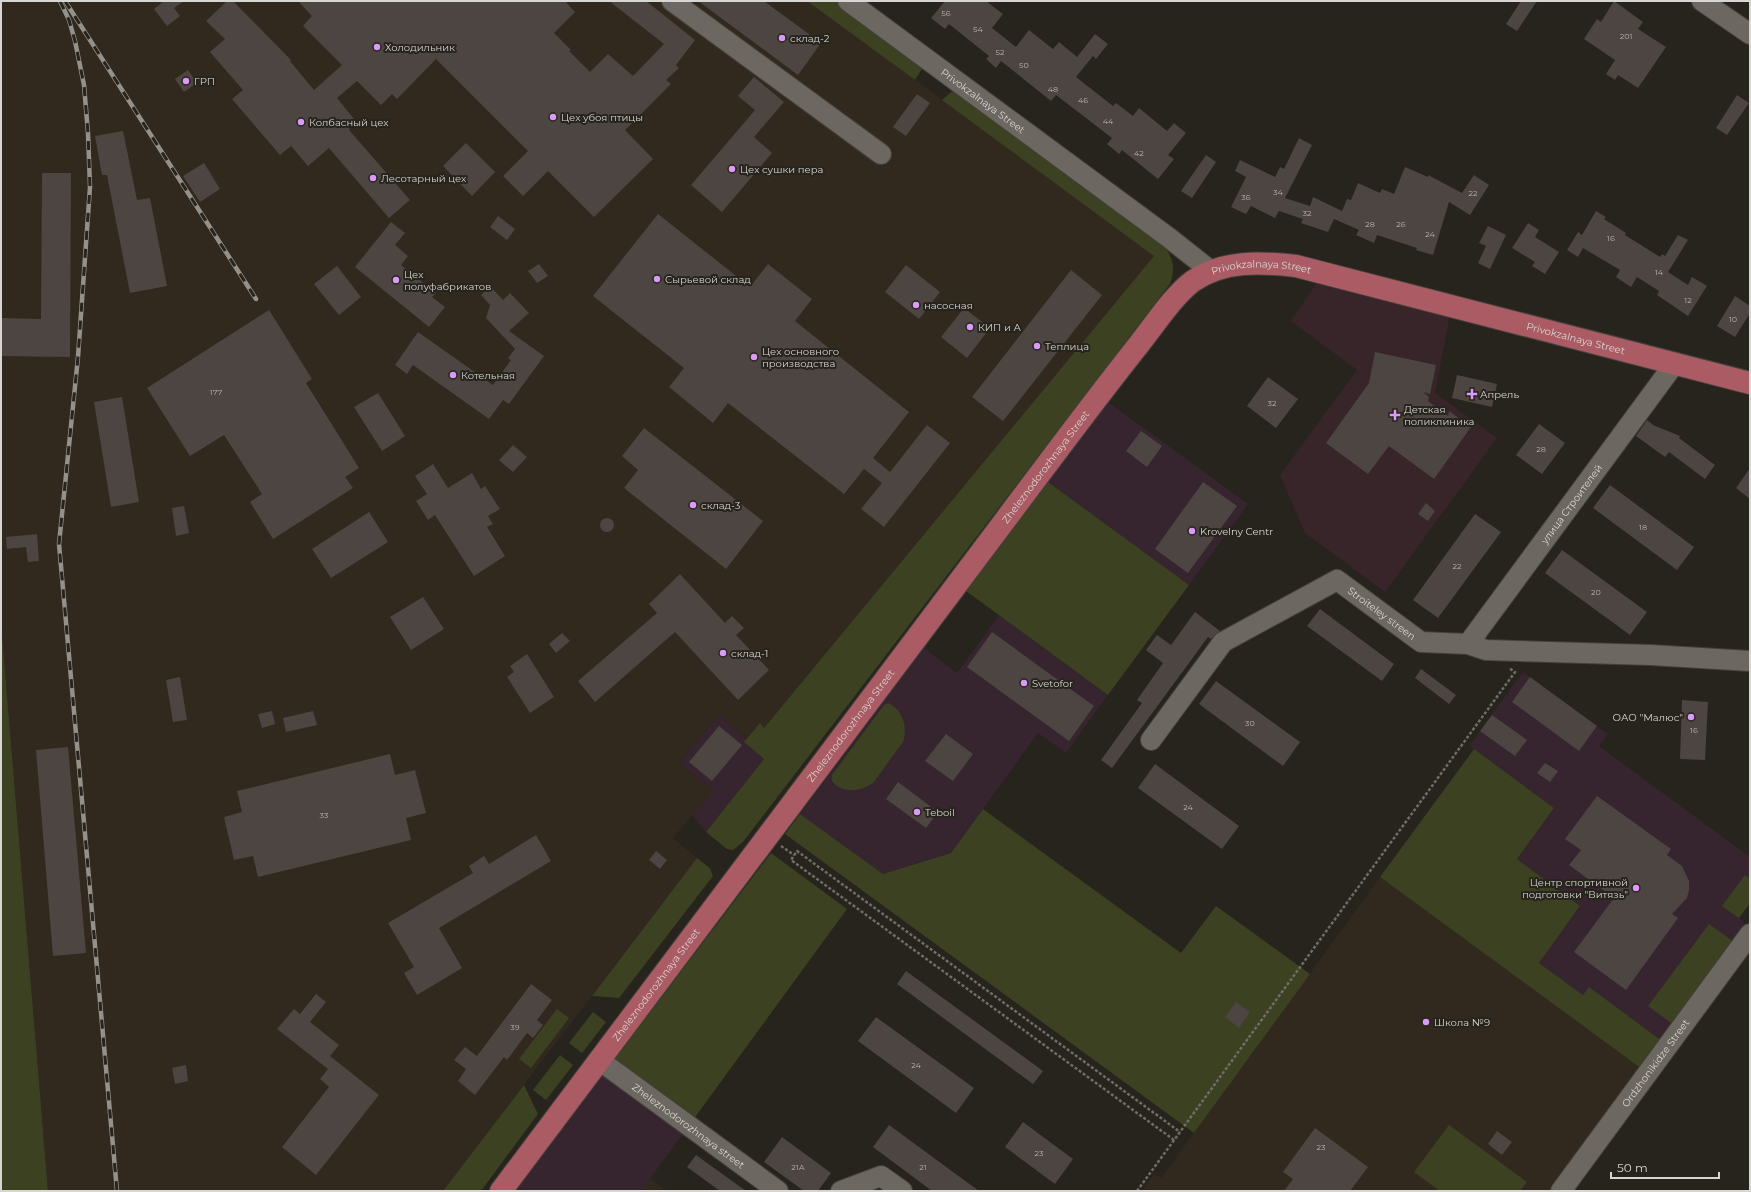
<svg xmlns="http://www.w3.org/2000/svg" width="1751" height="1192" font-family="Montserrat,sans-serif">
<rect width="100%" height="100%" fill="#27231d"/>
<!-- commercial -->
<g fill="#36252f">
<path d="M1108 402 1248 504 1189 585 1048 482Z"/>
<path d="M999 615 1108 695 1066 753 1038 733 951 853 883 874 800 814 924 648 957 673Z"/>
<path d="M1523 672 1608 734 1599 746 1750 857V903L1739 918 1747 925 1662 1041 1590 988 1583 995 1539 963 1580 906 1517 859 1554 808 1469 746Z"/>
<path d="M719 715 747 739 744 742 764 759 706 832 692 815 713 790 679 763Z"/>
<path d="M605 1072 685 1131 641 1191H515Z"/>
</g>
<!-- built -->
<g fill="#31291e">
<path d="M1 1H807L1155 255 764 728 760 724 747 739 719 715 679 763 713 790 673 838 697 858 443 1191H48L1 623Z"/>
<path d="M1380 877 1642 1069 1553 1191H1142L1154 1174 1161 1178Z"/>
<path d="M650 1178 667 1191H641Z"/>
</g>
<!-- medical -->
<path fill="#37252a" d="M1318 281 1450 314 1435 393 1497 438 1385 592 1305 533 1280 475 1357 370 1291 321Z"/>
<!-- green -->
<g fill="#3c4122">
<path d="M807 1H837L921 62 922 69 915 80Z"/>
<path d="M958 91 1164 245C1173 259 1176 268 1170 284L743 842 733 850 727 849 706 832 764 759 744 742 760 723 764 728 1154 256 942 100 951 92Z"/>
<path d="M1048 482 1189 585 1108 695 966 591Z"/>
<path d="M1 623 48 1191H1Z"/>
<path d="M888 703C903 709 908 728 903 742L873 783C860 792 842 794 832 781V775L884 705Z"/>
<path d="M1474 749 1554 808 1517 859 1580 906 1539 963 1583 995 1589 987 1662 1041 1642 1069 1380 877Z"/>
<path d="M983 809 1181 953 1216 906 1310 974 1194 1133 785 834 800 814 883 874 951 853Z"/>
<path d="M771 853 847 909 693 1120 613 1061Z"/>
<path d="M697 858 710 868 713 876 619 998 592 996Z"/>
<path d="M1745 875 1750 879V903L1739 918 1722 906Z"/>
<path d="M1709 924 1734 942 1674 1025 1648 1006Z"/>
<path d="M557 1009 569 1018 531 1068 519 1059Z"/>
<path d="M593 1012 606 1022 582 1053 569 1043Z"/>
<path d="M560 1055 573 1065 546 1100 533 1090Z"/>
<path d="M524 1085 538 1114 481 1191H443Z"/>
<path d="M1449 1125 1527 1182 1520 1191H1440L1414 1172Z"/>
</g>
<!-- building -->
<g fill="#4c4541">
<path d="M164 1H184L174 8 180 16 167 26 154 9Z"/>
<path d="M227 1H233L291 60 290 61 314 90 342 65 303 26 312 16 298 1H565L575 12 554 33 571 50 569 51 590 72 608 54 633 76 664 44 609 1H646L695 40 676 65 679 68 666 80 671 84 625 130 653 159 594 217 548 171 523 196 503 176 528 151 436 59 397 99 392 94 381 105 357 81 337 98 354 119 347 126 350 129 349 130 410 200 389 218 329 148 308 166 291 146 280 155 232 99 243 90 210 52 225 39 206 21Z"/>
<path d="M698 1H764L821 43 798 75Z"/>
<path d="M945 1H986L1003 14 992 28 1016 47 1029 30 1053 49 1059 42 1077 57 1095 34 1108 44 1096 59 1093 56 1076 77 1113 106 1116 103 1133 116 1139 108 1167 131 1174 123 1186 133 1168 155 1174 159 1158 179 1122 150 1119 154 1107 144 1112 138 1056 95 1051 101 1001 61 996 68 986 59 989 56 949 24 945 29 931 18Z"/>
<path d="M1521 1H1537L1517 31 1506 24Z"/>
<path d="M1614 1 1643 22 1638 29 1666 47 1638 88 1618 75 1615 80 1606 74 1615 60 1584 39 1597 19 1601 22Z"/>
<path d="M188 70 197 83 184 92 175 79Z"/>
<path d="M754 77 784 102 754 137 772 153 722 212 691 185 755 110 738 96Z"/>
<path d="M917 94 930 103 906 136 893 127Z"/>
<path d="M1737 95 1749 103 1727 135 1716 128Z"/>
<path d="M123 131 137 200 150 198 167 286 130 293 107 175H102L95 136Z"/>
<path d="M1299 138 1312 145 1285 198 1310 206 1313 197 1342 211 1347 199 1351 200 1358 183 1380 193 1382 189 1394 194 1405 167 1428 177V175L1462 193 1474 175 1489 185 1470 215 1449 202 1433 255 1416 250 1417 248 1377 235 1374 243 1356 235 1359 230 1334 219 1328 232 1301 223 1303 219 1279 211 1275 218 1251 206 1246 214 1231 207 1246 177 1235 171 1240 160 1275 177 1280 167 1284 169Z"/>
<path d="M466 143 495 172 472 196 443 166Z"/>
<path d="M1206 155 1216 162 1192 198 1181 191Z"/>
<path d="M204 163 220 189 200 202 183 176Z"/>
<path d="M42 173H71L70 357 1 356V318L41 319Z"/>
<path d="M1596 211 1606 217 1604 219 1626 233 1625 235 1660 257 1662 254 1665 256 1678 235 1688 240 1668 272 1688 285 1692 277 1707 286 1688 316 1657 295 1659 291 1637 277 1631 287 1616 277 1620 270 1583 248 1578 257 1567 250 1578 232 1582 235Z"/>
<path d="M658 214 750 287 768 264 812 299 795 321 909 412 873 458 890 472 927 425 950 443 884 527 861 509 882 483 864 469 844 494 728 403 713 423 669 387 684 368 593 296Z"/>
<path d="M498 216 515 229 507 240 490 227Z"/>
<path d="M391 222 405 233 395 245 408 256 401 265 436 293 432 297 445 307 429 327 355 267Z"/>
<path d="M1528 223 1539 230 1535 237 1559 252 1545 274 1532 266 1535 262 1512 248Z"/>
<path d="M1488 226 1506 235 1490 269 1478 263 1486 246 1479 243Z"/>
<path d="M539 264 548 276 537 283 528 271Z"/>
<path d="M906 265 940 292 919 319 885 292Z"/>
<path d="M337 266 361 297 339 315 314 284Z"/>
<path d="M1071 270 1102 295 1003 421 972 397Z"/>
<path d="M490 286 503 300 510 293 529 313 509 331 544 356 509 404 503 400 489 419 413 365 407 374 395 365 418 332 493 385 511 360 508 358 515 349 486 318 490 305 481 295Z"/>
<path d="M1735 296 1750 306V313L1735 337 1717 326Z"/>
<path d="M964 308 990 328 967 358 941 337Z"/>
<path d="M269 310 312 379 306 383 359 468 345 477 353 488 273 539 250 502 262 494 224 435 190 456 147 388Z"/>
<path d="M1375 352 1436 365 1430 394 1423 392 1429 397 1428 401 1448 416 1449 411 1471 427 1434 479 1389 446 1368 474 1326 443 1369 383Z"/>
<path d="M1457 375 1497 384 1492 407 1452 398Z"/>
<path d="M1268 377 1298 399 1276 428 1247 406Z"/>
<path d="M378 393 405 436 382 451 354 407Z"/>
<path d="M122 397 139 502 111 507 94 402Z"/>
<path d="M1647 420 1653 425 1680 436 1679 438 1715 465 1705 479 1669 452 1665 457 1636 436Z"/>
<path d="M1539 424 1565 443 1542 474 1516 455Z"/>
<path d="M644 428 763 521 726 569 624 488 638 470 622 456Z"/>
<path d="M1141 431 1162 446 1147 467 1126 451Z"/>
<path d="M513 445 527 457 513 472 499 460Z"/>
<path d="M433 464 448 488 472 473 481 489 485 486 500 509 488 516 493 524 487 527 505 556 474 576 435 515 428 520 416 501 427 494 415 476Z"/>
<path d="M1750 468V499L1736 488Z"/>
<path d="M1203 482 1237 506 1188 573 1155 549Z"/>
<path d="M1610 485 1694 547 1677 570 1593 508Z"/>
<path d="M1426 503 1435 511 1428 521 1418 514Z"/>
<path d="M184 506 189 533 176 536 172 508Z"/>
<path d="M369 512 388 542 331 578 312 549Z"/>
<path d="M1475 514 1501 532 1438 618 1413 600Z"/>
<circle cx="607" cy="525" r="7"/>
<path d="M37 534 39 561 28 562 26 547 7 549 6 537Z"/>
<path d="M1562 550 1647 612 1630 635 1545 573Z"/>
<path d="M680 574 725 623 732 616 744 628 736 635 769 670 738 700 675 632 595 702 578 681 657 613 649 604Z"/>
<path d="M423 597 444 629 411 650 390 617Z"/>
<path d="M1320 609 1394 664 1382 681 1307 626Z"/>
<path d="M1195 612 1220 631 1211 639 1208 637 1112 768 1101 760 1142 703 1137 700 1163 663 1146 650 1157 635 1171 645Z"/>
<path d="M992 632 1094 706 1069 741 967 667Z"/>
<path d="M562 633 570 641 556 653 549 644Z"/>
<path d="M527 654 554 697 530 713 507 677 514 672 510 666Z"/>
<path d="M1421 669 1456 695 1449 704 1415 678Z"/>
<path d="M180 677 187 720 173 722 166 680Z"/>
<path d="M1530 677 1597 726 1579 751 1512 702Z"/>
<path d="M1216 681 1300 742 1283 766 1199 704Z"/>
<path d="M1682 700 1708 702 1705 760 1680 759Z"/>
<path d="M272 711 275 724 262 728 258 714Z"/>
<path d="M313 711 317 725 286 732 283 718Z"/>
<path d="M1492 715 1527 740 1515 756 1480 731Z"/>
<path d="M719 726 742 745 712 781 689 762Z"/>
<path d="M946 734 973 754 953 781 925 761Z"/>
<path d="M68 747 86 953 53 956 36 750Z"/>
<path d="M390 754 395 775 415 770 426 813 406 818 411 840 258 877 253 856 234 860 224 817 242 812 237 791Z"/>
<path d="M1545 763 1558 771 1550 782 1537 773Z"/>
<path d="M1155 764 1239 826 1222 849 1138 788Z"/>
<path d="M898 782 938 812 926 828 886 799Z"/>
<path d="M1597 796 1671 849 1667 855 1682 866 1689 881V890L1687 898 1672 914 1678 918 1626 990 1574 952 1614 898 1569 865 1581 850 1565 839Z"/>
<path d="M536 835 551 861 439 928 462 968 417 995 404 973 414 967 388 923 473 873 469 866 484 856 489 864Z"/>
<path d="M656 851 667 860 660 869 649 860Z"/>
<path d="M906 971 1043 1071 1033 1084 897 984Z"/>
<path d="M531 984 552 1000 537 1020 543 1025 533 1038 527 1033 507 1060 504 1057 475 1095 458 1081 466 1069 454 1060 465 1047 477 1056Z"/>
<path d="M316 994 326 1002 310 1022 339 1045 330 1056 379 1095 316 1175 282 1147 329 1087 320 1079 328 1069 277 1029 294 1009 300 1014Z"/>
<path d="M1236 1002 1250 1012 1239 1028 1225 1017Z"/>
<path d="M876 1017 974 1088 956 1113 858 1041Z"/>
<path d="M186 1065 188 1081 175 1084 172 1068Z"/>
<path d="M1023 1122 1073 1159 1055 1184 1005 1147Z"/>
<path d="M889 1125 979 1191H932L873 1147Z"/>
<path d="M1315 1128 1368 1167 1350 1191H1284L1293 1179 1283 1172Z"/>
<path d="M1497 1131 1512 1142 1502 1155 1488 1144Z"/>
<path d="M782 1137 831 1173 818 1191H804L764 1162Z"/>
<path d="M696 1155 746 1191H720L687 1167Z"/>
</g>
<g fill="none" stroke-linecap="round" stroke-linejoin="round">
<defs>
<g id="minor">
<path d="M672 1 881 154"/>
<path id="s1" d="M848 1 1168 237 1211 271"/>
<path d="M1702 1 1750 34"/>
<path id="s2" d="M1468 644 1675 363"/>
<path id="s3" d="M1151 740 1223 642 1337 580 1421 642 1468 644 1486 650 1651 655 1750 661"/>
<path id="s4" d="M599 1060 778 1191"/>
<path d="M841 1191 881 1176 902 1191"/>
<path id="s5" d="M1561 1191 1750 934"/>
</g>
<g id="major">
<path id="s6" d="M501 1191C668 968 835 745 1003 523 1048 463 1093 402 1140 343 1155 324 1174 295 1193 281 1224 260 1261 262 1296 266L1750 383"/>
</g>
</defs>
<!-- minor casing -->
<use href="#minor" stroke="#44413c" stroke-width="22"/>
<!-- major casing -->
<use href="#major" stroke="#44413c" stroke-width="24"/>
<!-- path -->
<g stroke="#706d68" stroke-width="2.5" stroke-dasharray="3 2" stroke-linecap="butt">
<path d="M781 846 794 855"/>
<path d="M1174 1140 791 860 797 851 1180 1132"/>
<path d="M1137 1191 1515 672 1509 668"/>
</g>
<!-- minor -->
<use href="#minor" stroke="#6c6761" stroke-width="20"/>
<!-- major -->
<use href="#major" stroke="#aa5b64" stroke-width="22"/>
<defs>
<g id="rail">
<path d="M60 1 69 20 75 41 84 85 88 133 90 187 78 357 59 544 117 1191"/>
<path d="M65 1 256 299"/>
</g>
</defs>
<!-- rail casing -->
<use href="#rail" stroke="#94918c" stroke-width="4.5"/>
<!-- rail -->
<use href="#rail" stroke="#27231d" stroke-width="3" stroke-dasharray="9" stroke-linecap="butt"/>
</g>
<!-- markers -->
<g fill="#da9af7" stroke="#27231d" stroke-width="1.5">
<circle cx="782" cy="38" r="4"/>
<circle cx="377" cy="47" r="4"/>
<circle cx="186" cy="81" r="4"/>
<circle cx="553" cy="117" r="4"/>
<circle cx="301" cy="122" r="4"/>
<circle cx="732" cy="169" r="4"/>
<circle cx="373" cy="178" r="4"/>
<circle cx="657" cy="279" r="4"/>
<circle cx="396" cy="280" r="4"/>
<circle cx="916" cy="305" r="4"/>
<circle cx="970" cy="327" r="4"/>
<circle cx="1037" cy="346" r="4"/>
<circle cx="754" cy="357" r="4"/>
<circle cx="453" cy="375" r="4"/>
<path d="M1470 388h4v4h4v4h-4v4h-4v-4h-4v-4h4z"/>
<path d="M1393 409h4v4h4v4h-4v4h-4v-4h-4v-4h4z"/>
<circle cx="693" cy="505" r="4"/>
<circle cx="1192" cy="531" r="4"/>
<circle cx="723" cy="653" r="4"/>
<circle cx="1024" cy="683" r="4"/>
<circle cx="1691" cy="717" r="4"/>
<circle cx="917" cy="812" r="4"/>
<circle cx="1636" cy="888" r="4"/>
<circle cx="1426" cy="1022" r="4"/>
</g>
<g text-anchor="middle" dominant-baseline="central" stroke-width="4" stroke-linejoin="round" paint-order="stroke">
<!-- number labels -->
<g font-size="8" fill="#b5b2ae">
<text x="946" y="13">56</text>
<text x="978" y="29">54</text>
<text x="1626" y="36">201</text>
<text x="1000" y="52">52</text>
<text x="1024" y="65">50</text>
<text x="1053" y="89">48</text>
<text x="1083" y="100">46</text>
<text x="1108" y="121">44</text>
<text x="1139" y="153">42</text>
<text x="1278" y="192">34</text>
<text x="1473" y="193">22</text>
<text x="1246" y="197">36</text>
<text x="1307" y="213">32</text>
<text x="1370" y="224">28</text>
<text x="1401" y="224">26</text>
<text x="1430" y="234">24</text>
<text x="1611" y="238">16</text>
<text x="1659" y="272">14</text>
<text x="1688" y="300">12</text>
<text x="1733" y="319">10</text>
<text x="216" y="392">177</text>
<text x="1272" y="403">32</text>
<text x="1541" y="449">28</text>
<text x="1643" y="527">18</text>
<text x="1457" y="566">22</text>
<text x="1596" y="592">20</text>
<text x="1250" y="723">30</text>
<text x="1694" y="730">16</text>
<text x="1188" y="807">24</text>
<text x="324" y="815">33</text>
<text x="515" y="1027">39</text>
<text x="916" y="1065">24</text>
<text x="1321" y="1147">23</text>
<text x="1039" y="1153">23</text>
<text x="798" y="1167">21А</text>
<text x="923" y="1167">21</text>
</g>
<!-- poi labels -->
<g font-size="10" fill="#d8d6d2" stroke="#27231d" text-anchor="start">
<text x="790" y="38">склад-2</text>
<text x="385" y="47">Холодильник</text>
<text x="194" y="81">ГРП</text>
<text x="561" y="117">Цех убоя птицы</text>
<text x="309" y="122">Колбасный цех</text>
<text x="740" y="169">Цех сушки пера</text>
<text x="381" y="178">Лесотарный цех</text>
<text x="404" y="274">Цех<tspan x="404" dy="12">полуфабрикатов</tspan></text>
<text x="665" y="279">Сырьевой склад</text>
<text x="924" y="305">насосная</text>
<text x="978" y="327">КИП и А</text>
<text x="1045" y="346">Теплица</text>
<text x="762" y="351">Цех основного<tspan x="762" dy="12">производства</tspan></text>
<text x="461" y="375">Котельная</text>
<text x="1480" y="394">Апрель</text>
<text x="1404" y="409">Детская<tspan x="1404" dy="12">поликлиника</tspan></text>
<text x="701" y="505">склад-3</text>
<text x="1200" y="531">Krovelny Centr</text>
<text x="731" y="653">склад-1</text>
<text x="1032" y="683">Svetofor</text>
<text x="1683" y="717" text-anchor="end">ОАО "Малюс"</text>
<text x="925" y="812">Teboil</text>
<text x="1628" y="882" text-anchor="end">Центр спортивной<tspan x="1628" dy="12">подготовки "Витязь"</tspan></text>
<text x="1434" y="1022">Школа №9</text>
</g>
<!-- street labels -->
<g font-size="10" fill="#d8d6d2" stroke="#27231d">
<text stroke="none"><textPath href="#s1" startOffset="168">Privokzalnaya Street</textPath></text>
<text stroke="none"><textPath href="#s6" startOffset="1215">Privokzalnaya Street</textPath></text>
<text stroke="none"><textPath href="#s6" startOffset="1539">Privokzalnaya Street</textPath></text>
<text stroke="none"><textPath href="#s6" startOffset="906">Zheleznodorozhnaya Street</textPath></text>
<text stroke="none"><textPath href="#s2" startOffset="174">улица Строителей</textPath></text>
<text stroke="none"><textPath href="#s3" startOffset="307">Stroiteley streen</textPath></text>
<text stroke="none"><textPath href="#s6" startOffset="582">Zheleznodorozhnaya Street</textPath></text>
<text stroke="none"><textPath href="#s6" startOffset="258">Zheleznodorozhnaya Street</textPath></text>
<text stroke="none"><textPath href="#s5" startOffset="159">Ordzhonikidze Street</textPath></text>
<text stroke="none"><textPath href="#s4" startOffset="111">Zheleznodorozhnaya street</textPath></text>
</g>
</g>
<!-- border -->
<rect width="1751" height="1192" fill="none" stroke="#d8d6d2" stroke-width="4"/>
<!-- scale -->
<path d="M1611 1172v6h108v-6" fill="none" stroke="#d8d6d2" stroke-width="2"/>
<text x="1617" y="1172" font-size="12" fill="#d8d6d2" stroke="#27231d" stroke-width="3" paint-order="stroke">50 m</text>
</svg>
